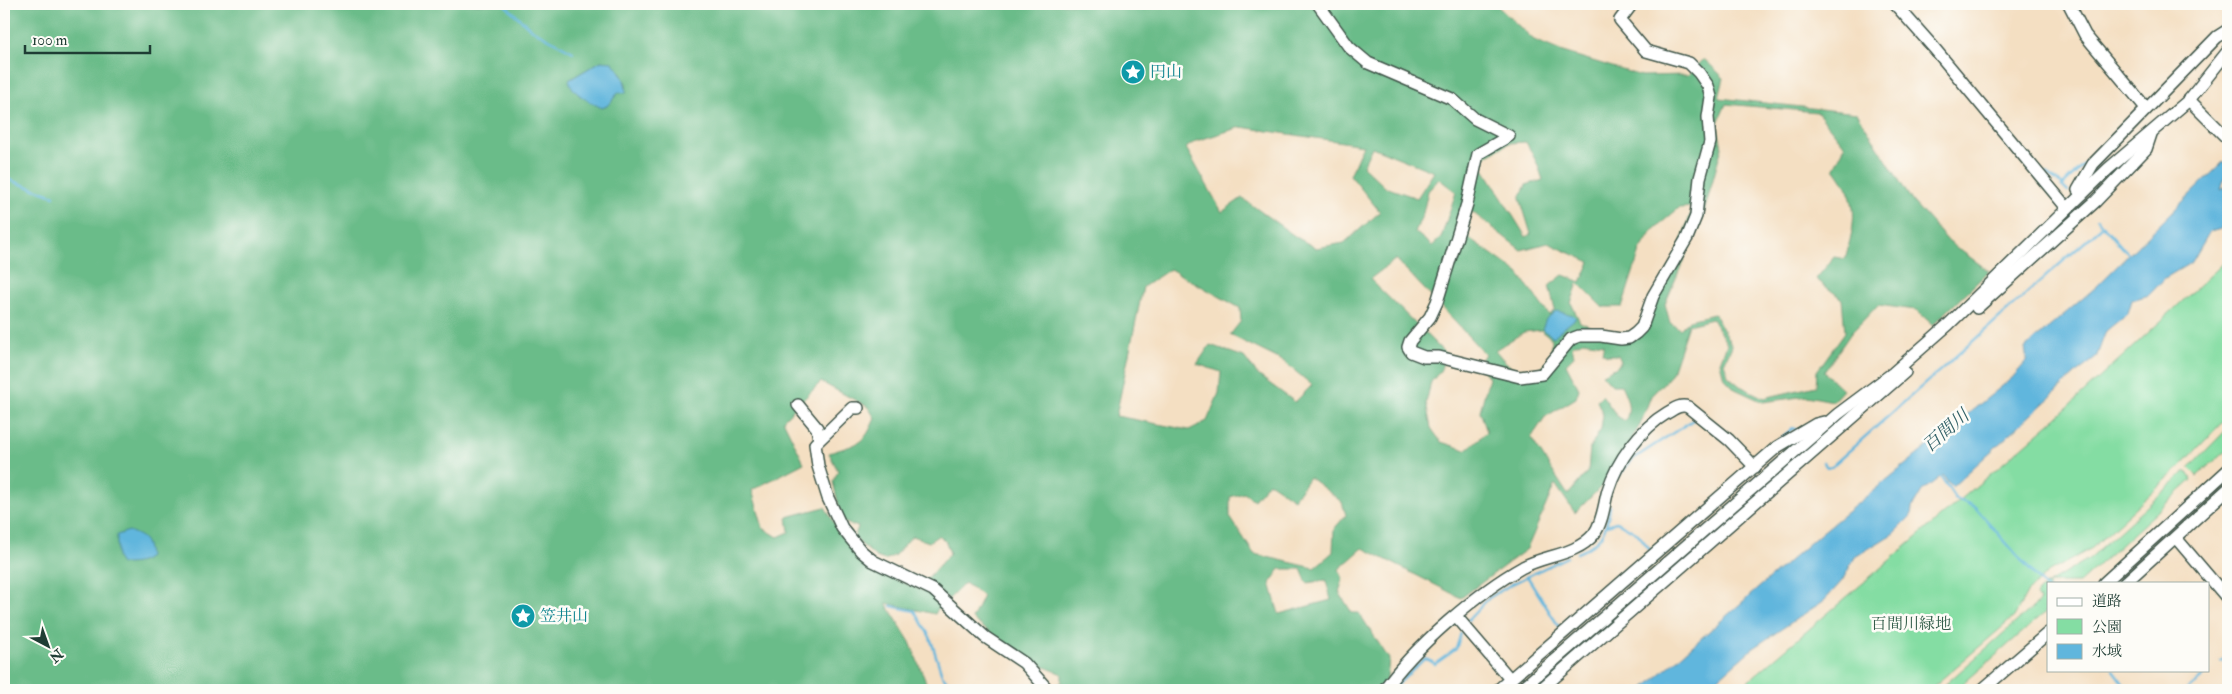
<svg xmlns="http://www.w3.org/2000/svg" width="2232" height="694" font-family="'IM FELL Double Pica','Noto Serif JP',serif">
<rect width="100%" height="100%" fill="#fdfcf7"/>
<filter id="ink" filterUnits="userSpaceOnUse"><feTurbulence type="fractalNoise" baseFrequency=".02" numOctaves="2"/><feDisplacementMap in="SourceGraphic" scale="10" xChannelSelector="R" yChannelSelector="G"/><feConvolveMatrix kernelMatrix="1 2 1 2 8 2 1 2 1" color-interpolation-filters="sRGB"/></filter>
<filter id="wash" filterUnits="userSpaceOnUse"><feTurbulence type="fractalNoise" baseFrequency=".0096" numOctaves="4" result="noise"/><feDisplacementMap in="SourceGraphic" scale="20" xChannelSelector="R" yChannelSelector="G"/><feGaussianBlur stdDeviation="1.12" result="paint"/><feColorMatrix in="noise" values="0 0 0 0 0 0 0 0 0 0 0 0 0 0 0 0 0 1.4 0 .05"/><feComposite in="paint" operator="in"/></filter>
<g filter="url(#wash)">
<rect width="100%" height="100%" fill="#f4dfc2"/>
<!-- green -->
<g fill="#84dda3" stroke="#528d6c">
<path d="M2228 259V416L2180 467 2092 548 2049 572 2028 591 2014 617 1929 690H1738L2056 418Z"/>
<path d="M2228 428V449L2197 476 2189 468Z"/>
<path d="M2186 471 2192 480 2079 583H2049L2090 558Z"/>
<path d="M2048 583V610L1956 690H1939L2040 601 2036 596 2038 592Z"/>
</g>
<!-- forest -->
<path fill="#6bbc89" stroke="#457c5e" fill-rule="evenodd" d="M4 4H1495L1534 40 1563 52 1642 76 1688 75 1704 59 1724 78 1719 98 1857 113 1912 201 1949 242 1989 271 1933 325 1916 310 1878 305 1851 333 1824 372 1843 390 1833 401 1807 396 1763 402 1735 389 1724 378 1720 362 1727 344 1712 319 1688 325 1671 375 1651 396 1640 425 1604 484 1575 513 1555 484 1527 549 1461 598 1363 548 1339 569 1343 579 1339 592 1352 613H1359L1389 659 1387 679 1379 690H1054L1055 686 1062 682V674L1025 659 972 619 983 596 965 583 949 599 924 582 950 553 946 542 939 535 929 542 912 536 895 555 885 560 876 557 854 538 858 527 843 522 833 482 838 471 829 453C856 444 864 446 875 418L868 407 821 382 783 420 804 463 752 490 763 528 778 537 789 532 787 517 825 507 844 540 868 568 933 595 939 607 935 614 886 603 910 642 929 690H4ZM601 61 618 68 626 84V93L619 92 607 106 602 108 579 95 569 80ZM1726 104 1817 112 1845 146 1834 168C1860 202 1856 220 1845 259L1834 257 1816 279 1842 299 1845 332 1817 371 1816 386 1764 398 1740 386 1728 376 1724 363 1732 346 1714 314 1689 320 1680 329 1670 323 1665 304 1704 212 1722 147 1717 125ZM1241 127 1363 145 1350 175 1380 212 1344 243 1316 248 1296 237 1242 198 1222 212 1186 148 1196 141ZM1526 142 1538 165 1543 180 1526 185 1520 198 1531 234 1526 237 1484 169 1483 158 1509 143ZM1372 147 1434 172 1417 198 1385 187 1363 166ZM1439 179 1456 192 1441 238 1432 246 1415 232 1423 213 1428 191ZM1693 207 1679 248 1637 330C1613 342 1603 332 1580 322L1571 303 1578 283 1602 307H1622L1640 251 1652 231 1679 208ZM1471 211 1521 250 1548 243 1590 262 1581 282 1563 275 1549 286 1555 310 1549 315 1518 273 1465 235ZM1396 259 1485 354 1479 363 1489 378 1480 411 1487 432 1466 450 1441 442 1431 428 1426 403 1431 382 1441 370 1445 353 1370 279ZM1170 269 1240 308 1241 321 1230 335 1283 361 1312 385 1295 402 1258 375 1244 357 1210 345 1197 364 1221 372 1219 393 1207 421 1189 430 1116 416 1143 287ZM1541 330 1552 339 1551 359 1537 372C1513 371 1510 368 1495 350L1524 332ZM1583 341 1604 344 1602 352 1607 355H1618L1621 361 1617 367 1602 374 1612 385H1621C1627 397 1632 409 1625 421L1617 416 1602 395 1597 401 1603 414 1601 429 1590 448 1588 471 1568 495 1531 438 1545 417 1576 398 1579 389 1566 364 1574 356 1572 346ZM1309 477 1342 502 1346 515 1334 529 1333 552 1314 568 1254 554 1230 517V497L1244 493 1254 500 1269 482 1294 499ZM1280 569H1301L1307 583 1326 580 1331 600 1279 614 1270 583Z"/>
<!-- water -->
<g fill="#60b6dd" stroke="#407a88">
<path d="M601 61 612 62C620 70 627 82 626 93L619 92 607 106 602 108C590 102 572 94 569 80Z"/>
<path d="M2224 161 2228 168 2221 190 2228 186V226L2210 231 2192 262 2165 278 2149 295 2132 300 2128 313 2106 331 2096 358 2079 371 1952 487 1943 475 1922 491 1912 508 1911 516 1894 533 1855 557 1842 581 1825 600 1753 648 1705 690H1642L1820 534 2012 378 2027 361 2025 348 2096 287Z"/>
<path d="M1556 311 1573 315 1576 318 1553 337 1542 329 1546 319Z"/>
<path d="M129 531C145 538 147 539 149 557 141 564 131 564 121 564L117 558V535Z"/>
</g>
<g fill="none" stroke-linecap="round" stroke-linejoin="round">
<!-- stream -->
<g stroke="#60b6dd" stroke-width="2.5">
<path d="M504 4 531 29 573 52"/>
<path d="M2218 30 2228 20"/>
<path d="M2046 174 2063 185"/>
<path d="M4 178 54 196"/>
<path d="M2068 192 2062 186 2091 158"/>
<path d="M2097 219 2130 256"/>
<path d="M1779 440 1793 428 1796 430"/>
<path d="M1823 462 1827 467 1832 466 2104 225"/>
<path d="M1619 475 1633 459 1696 418"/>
<path d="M1940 475 1955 498 1975 507 2048 591"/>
<path d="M1607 525 1616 522 1619 523 1638 534 1651 551"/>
<path d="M1577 553C1601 544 1607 530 1610 506"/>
<path d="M1527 576 1561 630"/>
<path d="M891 606 915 611 930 637 942 675 954 690"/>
<path d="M1468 620 1489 598 1510 585 1567 557"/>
<path d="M2221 661 2225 658"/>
<path d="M2113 670 2128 690"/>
<path d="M1392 690 1424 659 1429 660 1435 664 1456 649 1461 633"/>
<path d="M2187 690 2208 672"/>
</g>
</g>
</g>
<g filter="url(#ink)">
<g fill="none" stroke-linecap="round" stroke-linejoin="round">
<defs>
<g id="minor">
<path d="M1318 4 1349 47 1368 63 1452 99 1475 119 1509 136 1478 154 1467 204 1437 302 1430 317 1410 341 1408 347 1411 352 1424 357H1439L1520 377 1542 374 1571 339 1579 336H1601L1621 339 1629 338 1636 333 1642 327 1653 296 1687 238 1696 216 1700 178 1710 142 1708 117 1711 97 1708 86 1699 73 1689 63 1646 51 1620 20 1632 4"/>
<path d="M1895 4 1934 48 2067 208"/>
<path d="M2069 4 2085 35 2146 108"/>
<path d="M2189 100 2228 139"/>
<path d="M2082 194 2078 190 2093 164 2217 37 2228 30"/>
<path d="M1977 308 2096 201 2146 149 2151 134"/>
<path d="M798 405 817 428 819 439"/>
<path d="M858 408H852L815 444 818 466 828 498 842 528 861 551 873 561 933 590 985 637 1024 663 1048 690"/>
<path d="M2176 538 2228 599"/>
<path d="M2104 583 2228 470"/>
<path d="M2125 583 2228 489"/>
<path d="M1456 616 1510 679"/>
<path d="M1384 690C1413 648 1478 592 1523 567 1546 555 1577 555 1594 534 1603 522 1604 504 1608 490 1617 461 1640 429 1667 413 1674 409 1680 404 1688 407L1729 440 1755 467"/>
<path d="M1498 690 1777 447 1816 424 1824 422"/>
<path d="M1520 690 1838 414 1893 373 1949 324 2108 169 2189 100 2228 51"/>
<path d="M1540 690 1905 372"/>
<path d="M1982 690 2048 633"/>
</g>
</defs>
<!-- minor casing -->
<use href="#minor" stroke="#3f5549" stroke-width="14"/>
<!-- minor -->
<use href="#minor" stroke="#fff" stroke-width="11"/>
</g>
</g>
<!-- icons -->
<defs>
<symbol id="sight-disc" viewBox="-11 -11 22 22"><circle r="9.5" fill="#0f9aa8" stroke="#fdfcf7"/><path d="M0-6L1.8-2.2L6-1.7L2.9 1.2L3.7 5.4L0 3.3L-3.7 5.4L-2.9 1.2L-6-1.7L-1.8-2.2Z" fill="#fff"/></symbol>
</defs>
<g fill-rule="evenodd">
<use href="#sight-disc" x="1119" y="58" width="28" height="28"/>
<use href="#sight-disc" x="509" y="602" width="28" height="28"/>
</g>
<g text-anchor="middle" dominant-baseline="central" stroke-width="5" stroke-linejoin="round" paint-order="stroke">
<!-- culture labels -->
<g font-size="16" fill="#0d838f" stroke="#fdfcf7" text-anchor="start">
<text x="1150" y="72">円山</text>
<text x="540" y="616">笠井山</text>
</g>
<!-- park labels -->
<g font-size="16" fill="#335d4a" stroke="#fdfcf7">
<text x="1911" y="624">百間川緑地</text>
</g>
<!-- water labels -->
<g font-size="18" font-style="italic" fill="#326167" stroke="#fdfcf7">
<text transform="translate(1946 431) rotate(-41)">百間川</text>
</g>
</g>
<!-- margin -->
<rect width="2232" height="694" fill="none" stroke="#fdfcf7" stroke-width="20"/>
<!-- legend -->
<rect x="2047" y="582" width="162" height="90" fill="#fdfcf7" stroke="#a4b0a9"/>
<rect x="2057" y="598" width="25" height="8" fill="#ffffff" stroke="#a4b0a9"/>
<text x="2092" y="606" font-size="15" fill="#1f3d34">道路</text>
<rect x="2057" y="619" width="25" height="15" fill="#84dda3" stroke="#a4b0a9"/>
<text x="2092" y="632" font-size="15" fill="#1f3d34">公園</text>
<rect x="2057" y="644" width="25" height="15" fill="#60b6dd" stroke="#a4b0a9"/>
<text x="2092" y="656" font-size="15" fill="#1f3d34">水域</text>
<!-- north arrow -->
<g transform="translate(48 646) rotate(139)" stroke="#fdfcf7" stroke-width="4" paint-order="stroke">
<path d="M0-4L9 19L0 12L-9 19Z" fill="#1f3d34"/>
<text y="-8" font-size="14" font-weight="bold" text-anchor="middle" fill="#1f3d34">N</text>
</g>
<!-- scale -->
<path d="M25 45v8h125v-8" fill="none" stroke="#1f3d34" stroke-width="2.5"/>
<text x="32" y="45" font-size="15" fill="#1f3d34" stroke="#fdfcf7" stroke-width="4" paint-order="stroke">100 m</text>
</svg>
